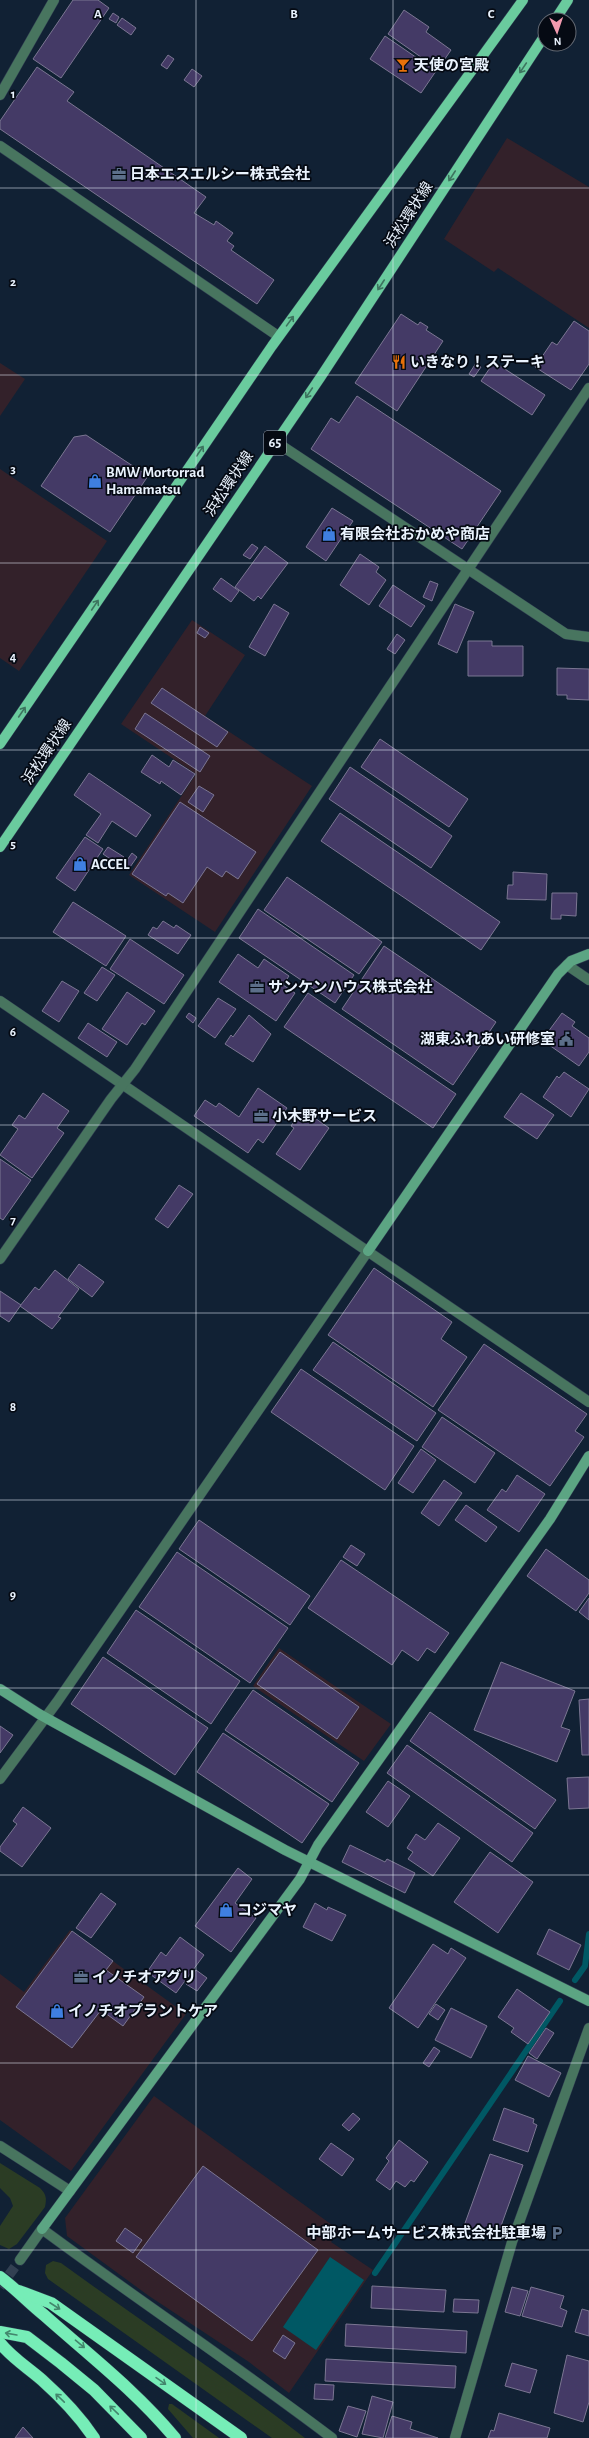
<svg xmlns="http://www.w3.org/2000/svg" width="589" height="2438" font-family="'Alegreya Sans','Noto Sans JP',sans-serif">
<rect width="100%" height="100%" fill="#112134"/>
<!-- industrial -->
<g fill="#33212a">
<path d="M507 138 589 187V328L498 268 494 272 444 239Z"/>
<path d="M0 363 25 379 0 416Z"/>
<path d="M0 469 107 541 19 671 0 658Z"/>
<path d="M192 620 245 655 205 716 312 786 215 932 129 875 196 774 121 724Z"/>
<path d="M279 1648 391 1724 364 1761 253 1686Z"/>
<path d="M70 1930 186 2014 71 2171 0 2120V1974L24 1992Z"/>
<path d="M154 2096 339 2230 331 2242 373 2270 289 2393 249 2362 149 2296 67 2236 65 2218Z"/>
</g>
<!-- green -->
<g fill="#2b3c24">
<path d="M0 2163 40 2188C46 2194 47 2198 45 2207L17 2244 9 2249 0 2245V2226L13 2206 10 2198 0 2188Z"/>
<path d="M53 2261 61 2263C142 2322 226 2377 305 2438H272L48 2279 45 2273 46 2265Z"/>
<path d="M169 2404H172L219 2438H193L168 2409Z"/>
</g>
<!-- water -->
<path fill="#005864" d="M330 2257 364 2280 316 2350 283 2327Z"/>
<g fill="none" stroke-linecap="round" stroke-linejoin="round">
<!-- stream -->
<g stroke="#005864" stroke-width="6">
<path d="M575 1980 585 1966 589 1934"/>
<path d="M375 2273 560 2001"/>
</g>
</g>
<!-- building -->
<g fill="#443a66" stroke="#7b7692">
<path d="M73 0H98L109 8 61 78 33 59Z"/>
<path d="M404 10 429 27 426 32 451 50 438 69 388 34Z"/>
<path d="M113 13 119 17 116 23 109 19Z"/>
<path d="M122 18 136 28 131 35 117 25Z"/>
<path d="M385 36 436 71 421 93 370 59Z"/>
<path d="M168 55 174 59 167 69 161 65Z"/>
<path d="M37 67 74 92 67 101 206 197 194 213 214 225 216 221 233 233 227 241 234 246 231 250 274 280 257 304 0 129V121Z"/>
<path d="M192 69 202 76 194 87 184 80Z"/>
<path d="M401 314 418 325 420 322 428 327 426 330 443 341 397 411 355 383Z"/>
<path d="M574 321 589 331V364L571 390 535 367 552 342 557 345Z"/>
<path d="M494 362 545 395 532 415 481 381Z"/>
<path d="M476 363 481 367 474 377 469 374Z"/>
<path d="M357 396 501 491 462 549 311 449 331 418 339 423Z"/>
<path d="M86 435 148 476 110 532 41 486 74 437Z"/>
<path d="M332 508 353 521 326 561 306 547Z"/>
<path d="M252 544 258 548 250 559 243 555Z"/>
<path d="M265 546 288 563 261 599 258 596 254 601 235 587Z"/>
<path d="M360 554 379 567 376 572 386 580 369 605 340 585Z"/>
<path d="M221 578 239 591 231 602 213 589Z"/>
<path d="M430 581 438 584 432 601 423 597Z"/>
<path d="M393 585 425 606 411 627 379 606Z"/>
<path d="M274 604 289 613 265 656 249 647Z"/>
<path d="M455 604 474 612 457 653 438 644Z"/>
<path d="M200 627 209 633 205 638 197 633Z"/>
<path d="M397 634 405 640 395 654 387 649Z"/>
<path d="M468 641H492V646H523V676H468Z"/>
<path d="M557 668 589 669V700L567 699V695H557Z"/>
<path d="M162 688 228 732 217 747 151 703Z"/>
<path d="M145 713 210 756 200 772 135 729Z"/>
<path d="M380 739 468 799 449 827 361 767Z"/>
<path d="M152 755 169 767 173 760 195 774 181 795 161 781 160 784 141 772Z"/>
<path d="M350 767 452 836 431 868 329 799Z"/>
<path d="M89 773 151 815 136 837 112 821 98 843 86 835 101 814 74 795Z"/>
<path d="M199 786 214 795 203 812 188 802Z"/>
<path d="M180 802 256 852 238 879 226 871 222 877 207 867 183 903 168 893 166 896 132 874Z"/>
<path d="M340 813 500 922 481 950 321 841Z"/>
<path d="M85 837 103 849 75 891 56 878Z"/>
<path d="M108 847 124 857 119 865 103 854Z"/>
<path d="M132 853 137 857 128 870 122 867Z"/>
<path d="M513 872 547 874 546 900 507 899 508 885H513Z"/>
<path d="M287 877 382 942 359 974 264 910Z"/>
<path d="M552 893H577L576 916 561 915V919H551Z"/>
<path d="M73 902 126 936 106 966 53 932Z"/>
<path d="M258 909 354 975 335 1003 239 938Z"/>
<path d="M163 921 174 928 176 925 191 935 178 954 148 935 153 927 157 929Z"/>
<path d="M130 939 184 975 164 1004 110 969Z"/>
<path d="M384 946 496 1022 453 1085 342 1009Z"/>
<path d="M238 954 258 968 264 959 289 976 283 985 295 993 276 1021 219 982Z"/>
<path d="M102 967 115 975 97 1001 84 993Z"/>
<path d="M62 981 79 991 59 1022 42 1011Z"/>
<path d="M127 992 155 1011 145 1025 142 1023 127 1045 102 1029Z"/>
<path d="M308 993 456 1094 433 1128 284 1027Z"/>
<path d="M218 998 236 1009 215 1038 198 1026Z"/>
<path d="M189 1013 196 1018 193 1023 186 1017Z"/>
<path d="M562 1013 575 1022 572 1026 589 1038V1052L579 1066 542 1040Z"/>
<path d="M249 1015 271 1034 253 1062 225 1044 231 1035 233 1037Z"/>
<path d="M88 1023 117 1042 107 1057 78 1038Z"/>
<path d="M564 1072 589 1089 571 1117 543 1097 557 1076 559 1078Z"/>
<path d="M258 1088 287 1108 263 1143 258 1139 248 1153 194 1116 205 1100 216 1107 219 1103 239 1117Z"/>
<path d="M43 1093 69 1111 57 1128 64 1133 32 1178 0 1155 18 1129 12 1125 19 1115 25 1119Z"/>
<path d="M521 1093 554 1115 537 1139 504 1117Z"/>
<path d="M302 1109 329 1128 300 1170 276 1154 294 1128 291 1126Z"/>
<path d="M0 1159 31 1180 3 1220 0 1218Z"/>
<path d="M179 1185 193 1194 168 1228 155 1219Z"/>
<path d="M79 1264 104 1282 92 1297 68 1279Z"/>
<path d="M374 1268 452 1322 441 1339 467 1357 433 1407 328 1335Z"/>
<path d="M55 1270 79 1289 58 1317 61 1318 52 1329 20 1306 35 1287 39 1290Z"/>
<path d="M0 1291 21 1305 9 1322 0 1316Z"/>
<path d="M333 1342 436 1413 417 1441 313 1370Z"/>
<path d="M484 1344 587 1414 575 1431 584 1437 550 1486 438 1410Z"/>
<path d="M301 1369 414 1446 385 1490 271 1412Z"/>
<path d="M442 1417 495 1453 475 1483 422 1447Z"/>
<path d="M421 1449 436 1460 413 1493 398 1483Z"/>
<path d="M517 1475 545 1494 519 1532 487 1510 502 1489 506 1492Z"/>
<path d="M444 1480 462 1493 439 1526 421 1513Z"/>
<path d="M466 1505 497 1527 486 1542 455 1520Z"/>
<path d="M199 1520 310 1596 290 1625 179 1549Z"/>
<path d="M351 1545 365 1554 357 1566 343 1557Z"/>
<path d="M546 1549 589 1580V1593L576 1611 527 1576Z"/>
<path d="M177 1552 288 1628 250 1683 139 1607Z"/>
<path d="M341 1560 449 1633 435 1653 427 1648 418 1661 402 1650 392 1665 308 1608Z"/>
<path d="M589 1598V1620L579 1612Z"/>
<path d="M136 1610 240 1681 211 1724 107 1653Z"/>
<path d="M280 1652 359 1707 337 1739 257 1684Z"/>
<path d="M103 1657 208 1728 175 1775 71 1704Z"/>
<path d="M501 1662 575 1691 561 1727 570 1730 557 1762 474 1730Z"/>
<path d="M253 1690 359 1763 332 1802 225 1730Z"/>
<path d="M589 1699V1755H582L579 1700Z"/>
<path d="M430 1712 556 1800 535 1829 410 1741Z"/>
<path d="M0 1726 13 1735 0 1753Z"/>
<path d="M223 1733 329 1804 302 1843 197 1772Z"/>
<path d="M407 1745 533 1833 512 1862 387 1773Z"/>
<path d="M589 1777V1808L569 1809 567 1778Z"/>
<path d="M388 1781 410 1796 388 1827 366 1812Z"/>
<path d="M23 1807 51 1828 22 1867 0 1851V1847L17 1824 13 1821Z"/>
<path d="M438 1823 460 1838 433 1876 408 1859 413 1852 407 1848 416 1834 425 1840Z"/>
<path d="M350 1845 385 1862 387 1859 415 1873 405 1893 342 1862Z"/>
<path d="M490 1852 533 1882 498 1933 454 1902Z"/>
<path d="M238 1868 252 1879 235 1903 256 1918 231 1952 195 1926Z"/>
<path d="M101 1893 116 1904 91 1938 76 1928Z"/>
<path d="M315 1903 327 1910 328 1907 346 1915 332 1941 303 1927Z"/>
<path d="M549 1929 581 1945 569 1970 537 1954Z"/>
<path d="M72 1931 113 1961 106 1970 144 1997 123 2026 101 2010 72 2048 16 2007Z"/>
<path d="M180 1937 204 1955 176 1993 147 1972 161 1952 166 1956Z"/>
<path d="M433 1944 448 1954 451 1948 466 1958 418 2028 389 2008Z"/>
<path d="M196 1970 207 1978 197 1991 186 1984Z"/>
<path d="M517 1989 550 2012 528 2044 511 2032 514 2028 498 2017Z"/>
<path d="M436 2004 445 2010 438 2020 429 2014Z"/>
<path d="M451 2008 487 2026 471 2058 435 2040Z"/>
<path d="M546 2028 554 2033 537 2059 529 2053Z"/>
<path d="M434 2047 440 2051 429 2067 423 2063Z"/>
<path d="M528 2056 561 2073 549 2097 515 2080Z"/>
<path d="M504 2108 534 2119 533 2123 537 2125 528 2152 493 2140Z"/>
<path d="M353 2113 360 2119 349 2131 342 2125Z"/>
<path d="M399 2140 428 2162 414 2182 411 2180 405 2187 396 2181 390 2190 376 2180 389 2161 386 2158Z"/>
<path d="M331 2143 354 2159 342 2176 319 2159Z"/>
<path d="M490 2154 523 2165 497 2237 464 2226Z"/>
<path d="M203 2166 318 2250 252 2341 136 2257Z"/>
<path d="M125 2228 142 2240 133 2253 116 2241Z"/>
<path d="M372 2286 446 2290 444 2312 371 2308Z"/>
<path d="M512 2287 528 2291 520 2316 505 2312Z"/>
<path d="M531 2287 564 2296 560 2308 567 2311 562 2327 522 2316Z"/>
<path d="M454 2299 479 2300 478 2313 453 2312Z"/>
<path d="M582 2309 589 2311V2336L575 2332Z"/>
<path d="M346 2324 467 2331 466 2353 345 2346Z"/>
<path d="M283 2335 295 2343 285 2359 273 2351Z"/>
<path d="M567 2355 589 2361V2402L583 2422 554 2413Z"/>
<path d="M326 2359 456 2366 455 2388 325 2381Z"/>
<path d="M512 2363 537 2370 530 2393 505 2386Z"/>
<path d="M315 2384 334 2385 333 2400 314 2399Z"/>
<path d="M372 2396 393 2402 383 2438 362 2434Z"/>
<path d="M348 2406 366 2411 357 2437 339 2431Z"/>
<path d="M499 2413 550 2428 547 2438H488L491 2430 494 2431Z"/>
<path d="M392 2416 412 2422 410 2429 438 2438H385Z"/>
<path d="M23 2427 33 2438H15Z"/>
</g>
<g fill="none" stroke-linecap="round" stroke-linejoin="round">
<!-- street-tunnel -->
<path stroke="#324052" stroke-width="10" stroke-dasharray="10 5" stroke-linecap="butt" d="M0 2287 20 2260"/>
<defs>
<path id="lane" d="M0 2146 70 2191"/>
<g id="street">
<path d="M0 95 54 0"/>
<path d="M0 146 278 336"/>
<path d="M276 442 566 634 589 637"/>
<path d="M567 965 589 980"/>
<path d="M0 1001 589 1402"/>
<path d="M0 1259 111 1099 135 1069 589 388"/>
<path d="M0 1779 57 1702 368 1251"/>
<path d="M20 2260 42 2229C138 2300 237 2366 332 2438"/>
<path d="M455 2438 512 2242 589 2028"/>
</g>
<g id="secondary">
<path d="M368 1251 558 974 571 961 589 954"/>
<path d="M0 1689 39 1714 285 1850 589 2001"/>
<path d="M42 2229 300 1879 318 1845 550 1519 589 1456"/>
</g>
<g id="primary">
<path d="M555 20 568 0"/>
<path d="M0 744 272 346 523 0"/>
<path d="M0 847 320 378 545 35"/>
</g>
<g id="highway">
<path d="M0 2277C16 2289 29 2303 44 2315 89 2355 136 2391 175 2438"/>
<path d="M19 2291 51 2303 241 2438"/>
<path d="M0 2332 27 2337 61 2363 94 2390 141 2438"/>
<path d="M0 2343C12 2358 27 2367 42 2380 61 2397 80 2417 94 2438"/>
</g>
</defs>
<!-- lane casing -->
<use href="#lane" stroke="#2f3e50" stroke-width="11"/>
<!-- street casing -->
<use href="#street" stroke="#2f3e50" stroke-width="11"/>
<!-- secondary casing -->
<use href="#secondary" stroke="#2f3e50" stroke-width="11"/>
<!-- primary casing -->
<use href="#primary" stroke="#2f3e50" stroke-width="11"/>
<!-- highway casing -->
<use href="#highway" stroke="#2f3e50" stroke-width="13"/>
<!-- lane -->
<use href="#lane" stroke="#48755f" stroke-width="10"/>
<!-- street -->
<use href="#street" stroke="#48755f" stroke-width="10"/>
<!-- secondary -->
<use href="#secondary" stroke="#5ca583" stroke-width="10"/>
<!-- primary -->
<use href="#primary" stroke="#6acb9e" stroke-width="10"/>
<!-- highway -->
<use href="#highway" stroke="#76edb7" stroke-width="12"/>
</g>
<!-- one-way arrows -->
<defs><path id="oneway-shaft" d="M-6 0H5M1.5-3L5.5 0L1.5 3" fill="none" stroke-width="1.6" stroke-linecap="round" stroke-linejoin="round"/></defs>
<g stroke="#3d745f">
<use href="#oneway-shaft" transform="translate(523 68) rotate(124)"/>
<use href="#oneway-shaft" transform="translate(452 176) rotate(123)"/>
<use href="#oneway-shaft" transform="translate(381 285) rotate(123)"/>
<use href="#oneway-shaft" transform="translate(290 321) rotate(-54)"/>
<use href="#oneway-shaft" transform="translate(309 393) rotate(124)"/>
<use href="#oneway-shaft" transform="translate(200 451) rotate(-56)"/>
<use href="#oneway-shaft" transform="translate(95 605) rotate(-56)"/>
<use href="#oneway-shaft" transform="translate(22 712) rotate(-56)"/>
</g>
<g stroke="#43876d">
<use href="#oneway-shaft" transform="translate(55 2306) rotate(33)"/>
<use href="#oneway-shaft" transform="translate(11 2334) rotate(-170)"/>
<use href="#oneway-shaft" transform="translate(80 2344) rotate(40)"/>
<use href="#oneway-shaft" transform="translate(161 2381) rotate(35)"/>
<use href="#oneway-shaft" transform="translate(60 2398) rotate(-136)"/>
<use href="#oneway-shaft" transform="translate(114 2410) rotate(-136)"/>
</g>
<!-- grid -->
<path fill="none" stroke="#eaf3fe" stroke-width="1" stroke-opacity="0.55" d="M196 0V2438M393 0V2438M0 188H589M0 375H589M0 563H589M0 750H589M0 938H589M0 1125H589M0 1313H589M0 1500H589M0 1688H589M0 1875H589M0 2063H589M0 2250H589"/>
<!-- icons -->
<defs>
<symbol id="bar-bare" viewBox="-9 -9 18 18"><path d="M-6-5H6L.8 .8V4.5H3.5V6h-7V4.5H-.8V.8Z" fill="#e8710a" stroke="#050a13" stroke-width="2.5" paint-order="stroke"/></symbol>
<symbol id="office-bare" viewBox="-9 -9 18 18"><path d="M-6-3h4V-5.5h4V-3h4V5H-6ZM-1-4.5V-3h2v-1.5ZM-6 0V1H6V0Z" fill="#5c6f8a" stroke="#050a13" stroke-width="2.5" paint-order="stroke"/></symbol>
<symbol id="restaurant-bare" viewBox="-9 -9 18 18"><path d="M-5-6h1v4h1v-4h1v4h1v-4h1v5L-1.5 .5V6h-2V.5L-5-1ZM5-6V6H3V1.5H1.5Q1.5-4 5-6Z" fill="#e8710a" stroke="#050a13" stroke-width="2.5" paint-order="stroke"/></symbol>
<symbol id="shop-bare" viewBox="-9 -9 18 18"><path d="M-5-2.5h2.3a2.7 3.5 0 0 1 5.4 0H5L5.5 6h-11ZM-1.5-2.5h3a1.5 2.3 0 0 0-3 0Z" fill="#3f7fe0" stroke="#050a13" stroke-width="2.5" paint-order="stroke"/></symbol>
<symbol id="civic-bare" viewBox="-9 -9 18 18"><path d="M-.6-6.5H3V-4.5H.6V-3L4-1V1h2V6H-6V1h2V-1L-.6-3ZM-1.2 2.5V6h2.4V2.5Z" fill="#5c6f8a" stroke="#050a13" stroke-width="2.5" paint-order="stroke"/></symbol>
<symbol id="parking-bare" viewBox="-9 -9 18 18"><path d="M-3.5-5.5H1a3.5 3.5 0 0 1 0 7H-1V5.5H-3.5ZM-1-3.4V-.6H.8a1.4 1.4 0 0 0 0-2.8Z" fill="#5c6f8a" stroke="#050a13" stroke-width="2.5" paint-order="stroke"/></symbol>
</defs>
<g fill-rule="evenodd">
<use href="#bar-bare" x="393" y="55" width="20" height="20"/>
<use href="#office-bare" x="109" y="164" width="20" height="20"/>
<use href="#restaurant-bare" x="389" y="352" width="20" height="20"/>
<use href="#shop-bare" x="85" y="471" width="20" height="20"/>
<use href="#shop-bare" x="319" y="524" width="20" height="20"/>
<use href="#shop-bare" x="70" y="854" width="20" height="20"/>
<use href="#office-bare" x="247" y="977" width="20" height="20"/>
<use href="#civic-bare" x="556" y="1029" width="20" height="20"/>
<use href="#office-bare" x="251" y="1106" width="20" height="20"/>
<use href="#shop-bare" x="216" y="1900" width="20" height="20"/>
<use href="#office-bare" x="71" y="1967" width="20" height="20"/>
<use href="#shop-bare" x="47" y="2001" width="20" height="20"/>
<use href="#parking-bare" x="547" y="2223" width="20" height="20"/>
</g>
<g text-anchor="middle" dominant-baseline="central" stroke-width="3.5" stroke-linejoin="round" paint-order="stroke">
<!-- shield labels -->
<rect fill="#050a13" stroke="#a5adb8" stroke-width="1" x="264" y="431" width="22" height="24" rx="3"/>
<g font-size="14" font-weight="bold" fill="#eaf3fe">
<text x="275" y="443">65</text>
</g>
<!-- poi labels -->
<g font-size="15" font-weight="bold" fill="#eaf3fe" stroke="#050a13" text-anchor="start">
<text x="414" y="65">天使の宮殿</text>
<text x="130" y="174">日本エスエルシー株式会社</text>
<text x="410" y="362">いきなり！ステーキ</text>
<text x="106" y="472">BMW Mortorrad<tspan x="106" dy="17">Hamamatsu</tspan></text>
<text x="340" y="534">有限会社おかめや商店</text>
<text x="91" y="864">ACCEL</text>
<text x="268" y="987">サンケンハウス株式会社</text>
<text x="555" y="1039" text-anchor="end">湖東ふれあい研修室</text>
<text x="272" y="1116">小木野サービス</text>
<text x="237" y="1910">コジマヤ</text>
<text x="92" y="1977">イノチオアグリ</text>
<text x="68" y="2011">イノチオプラントケア</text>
<text x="546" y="2233" text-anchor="end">中部ホームサービス株式会社駐車場</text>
</g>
<!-- street labels -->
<g font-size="15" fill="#eaf3fe" stroke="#050a13">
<text transform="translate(409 215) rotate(-57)">浜松環状線</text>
<text transform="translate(229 484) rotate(-56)">浜松環状線</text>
<text transform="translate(47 752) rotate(-56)">浜松環状線</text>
</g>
</g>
<g font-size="13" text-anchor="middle" font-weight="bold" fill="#eaf3fe" stroke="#050a13" stroke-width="3.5" stroke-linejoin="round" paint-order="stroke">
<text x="98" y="18">A</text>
<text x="294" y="18">B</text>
<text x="491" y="18">C</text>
<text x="13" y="98">1</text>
<text x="13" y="286">2</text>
<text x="13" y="473">3</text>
<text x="13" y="661">4</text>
<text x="13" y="848">5</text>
<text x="13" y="1036">6</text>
<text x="13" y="1224">7</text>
<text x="13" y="1411">8</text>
<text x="13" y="1599">9</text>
</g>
<!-- north arrow -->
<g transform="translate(557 32) rotate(177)"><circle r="19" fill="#050a13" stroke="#616771"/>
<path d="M0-3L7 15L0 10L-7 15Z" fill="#f29aaf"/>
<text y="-6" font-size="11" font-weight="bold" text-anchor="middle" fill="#eaf3fe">N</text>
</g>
</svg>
